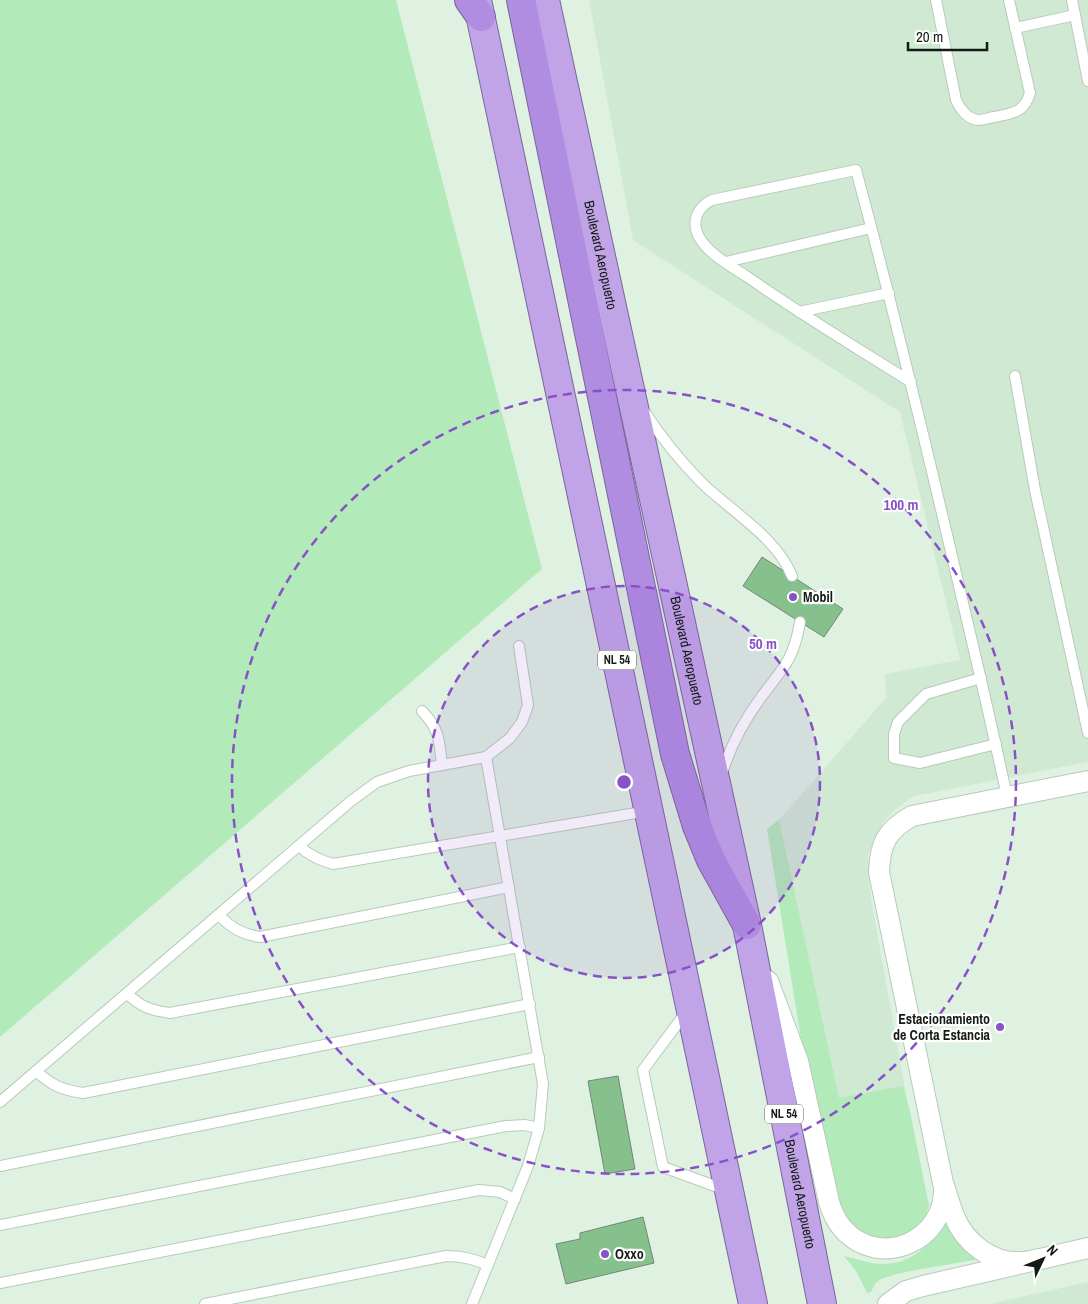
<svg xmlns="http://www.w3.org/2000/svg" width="1088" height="1304" font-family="'Archivo Narrow',sans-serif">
<rect width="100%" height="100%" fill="#dff2e1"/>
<!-- built -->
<g fill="#d0e9d3">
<path d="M589 0H1088V762L914 796 896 809 884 821 875 838 868 855 870 893 913 1133 929 1206 868 1246 767 829 779 820 886 698 885 674 960 660 900 412 633 240Z"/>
<path d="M1088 1282V1304H990Z"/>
</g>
<!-- green -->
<g fill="#b3eab9">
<path d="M0 0H396L542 569 0 1037Z"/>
<path d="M779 820 839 1098 903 1086 910 1111 929 1206 924 1221 899 1247 843 1229 803 1051 767 829Z"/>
<path d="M942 1223 946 1224 952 1234 978 1259C960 1264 886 1272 877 1282 874 1284 873 1289 871 1292L867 1293 856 1271 844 1256C853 1258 862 1261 872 1263 904 1268 928 1251 942 1223Z"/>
</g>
<!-- building -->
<g fill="#86c18d" stroke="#758576">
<path d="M762 557 843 609 824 637 743 586Z"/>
<path d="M618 1076 635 1169 605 1174 588 1081Z"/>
<path d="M643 1217 654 1263 566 1284 556 1244 580 1239V1233Z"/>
</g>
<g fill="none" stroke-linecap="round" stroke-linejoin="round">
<defs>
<g id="service">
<path d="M936 0 956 100C960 109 968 120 979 120 983 120 989 118 994 117 1013 113 1024 113 1030 93L1009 0"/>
<path d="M1072 0 1088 81"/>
<path d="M1015 28 1075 15"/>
<path d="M726 262 871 228"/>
<path d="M799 312 889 293"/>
<path d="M1015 376 1035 490 1088 733"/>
<path d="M911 382C857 348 802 315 749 278 733 267 709 255 699 237 691 222 697 207 712 200L856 170C889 292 919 416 948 539 968 625 989 711 1007 797"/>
<path d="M644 411C661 437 680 461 702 483 732 512 777 538 792 576"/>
<path d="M981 678 926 694 898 722 894 734V758L920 763 996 744"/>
<path d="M422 711C440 730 439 740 442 765"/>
<path d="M722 774C730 746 745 719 762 696 784 667 794 659 800 622"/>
<path d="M299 846C310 856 320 860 333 864L648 811"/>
<path d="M219 915C231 928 242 934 260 937L509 887"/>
<path d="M127 994C142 1007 149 1010 170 1013L520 947"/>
<path d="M687 1011 643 1070 663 1167 726 1190"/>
<path d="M36 1071C51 1085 62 1090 83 1093L530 1004"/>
<path d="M0 1102 351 801 377 782 409 771 486 757 510 738 522 722 528 705 519 646"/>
<path d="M0 1166 539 1057"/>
<path d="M0 1225 506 1126 525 1125 539 1128"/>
<path d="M0 1283 479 1190 500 1192 515 1199"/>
<path d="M205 1304 446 1256C462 1256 473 1259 488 1265"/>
<path d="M472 1304 528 1166 539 1128 543 1084 486 757"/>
</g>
<g id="minor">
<path d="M768 981 798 1061 829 1202C832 1212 836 1221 843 1229 880 1270 946 1241 944 1187"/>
<path d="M1041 1259C1034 1260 1028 1262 1021 1262 992 1264 965 1243 954 1216 950 1206 947 1194 943 1183L879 872C880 843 887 830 912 816L1088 781"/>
<path d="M888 1304 906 1291 923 1286 1088 1248"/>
</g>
<g id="trunk">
<path d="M477 0 753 1304"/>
<path id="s1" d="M545 0 747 925 822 1304"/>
</g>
<g id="motorway">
<path d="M469 0 481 17"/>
<path d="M521 0 675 754 697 826 711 860 747 925"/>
</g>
</defs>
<!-- service casing -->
<use href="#service" stroke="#b8caba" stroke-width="12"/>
<!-- minor casing -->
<use href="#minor" stroke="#b8caba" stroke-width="22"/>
<!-- trunk casing -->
<use href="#trunk" stroke="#79659a" stroke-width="30"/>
<!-- motorway casing -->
<use href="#motorway" stroke="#79659a" stroke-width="30"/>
<!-- service -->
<use href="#service" stroke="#fff" stroke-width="10"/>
<!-- minor -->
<use href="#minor" stroke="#fff" stroke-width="20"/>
<!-- trunk -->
<use href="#trunk" stroke="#c0a4e7" stroke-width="28"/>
<!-- motorway -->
<use href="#motorway" stroke="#b08de1" stroke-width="28"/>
</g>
<!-- distance rings -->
<circle cx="624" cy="782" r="196" fill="#8851c8" fill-opacity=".12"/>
<g fill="none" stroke="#8851c8" stroke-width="2.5" stroke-dasharray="9 6">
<circle cx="624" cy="782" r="196"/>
<circle cx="624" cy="782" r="392"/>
</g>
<!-- markers -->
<g fill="#8851c8" stroke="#fff" stroke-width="2">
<circle cx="793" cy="597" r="5"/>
<circle cx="1000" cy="1027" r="5"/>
<circle cx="605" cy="1254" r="5"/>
</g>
<g text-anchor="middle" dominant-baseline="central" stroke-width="4.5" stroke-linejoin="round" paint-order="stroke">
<!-- shield labels -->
<g fill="#fff" stroke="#5a5f5b" stroke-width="1">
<rect x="598" y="650.5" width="38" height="19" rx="4"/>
<rect x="765" y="1104.5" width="38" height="19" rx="4"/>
</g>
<g font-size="12" font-weight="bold" fill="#141b15">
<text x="617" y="660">NL 54</text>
<text x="784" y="1114">NL 54</text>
</g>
<!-- street labels -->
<g font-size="14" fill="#141b15" stroke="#fff">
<text stroke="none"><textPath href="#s1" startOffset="261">Boulevard Aeropuerto</textPath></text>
<text stroke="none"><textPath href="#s1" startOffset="666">Boulevard Aeropuerto</textPath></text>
<text stroke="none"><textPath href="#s1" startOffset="1221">Boulevard Aeropuerto</textPath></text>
</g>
<!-- poi labels -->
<g font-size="14" font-weight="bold" fill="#141b15" stroke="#fff" text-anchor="start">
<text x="803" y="597">Mobil</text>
<text x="990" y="1019" text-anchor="end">Estacionamiento<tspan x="990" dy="16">de Corta Estancia</tspan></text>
<text x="615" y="1254">Oxxo</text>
</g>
</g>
<circle cx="624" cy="782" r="8" fill="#8851c8" stroke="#fff" stroke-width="2.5"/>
<g font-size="15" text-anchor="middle" font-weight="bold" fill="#8851c8" stroke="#fff" stroke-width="4.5" stroke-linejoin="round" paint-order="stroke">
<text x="901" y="510">100 m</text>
<text x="763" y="649">50 m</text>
</g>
<!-- north arrow -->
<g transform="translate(1043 1259) rotate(47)" stroke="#ffffff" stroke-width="4" paint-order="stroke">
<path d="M0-4L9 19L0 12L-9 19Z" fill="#141b15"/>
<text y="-8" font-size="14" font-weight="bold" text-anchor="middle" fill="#141b15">N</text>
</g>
<!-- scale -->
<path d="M908 42v8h79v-8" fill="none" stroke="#141b15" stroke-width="2.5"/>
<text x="916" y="42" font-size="15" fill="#141b15" stroke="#ffffff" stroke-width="4" paint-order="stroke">20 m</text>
</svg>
